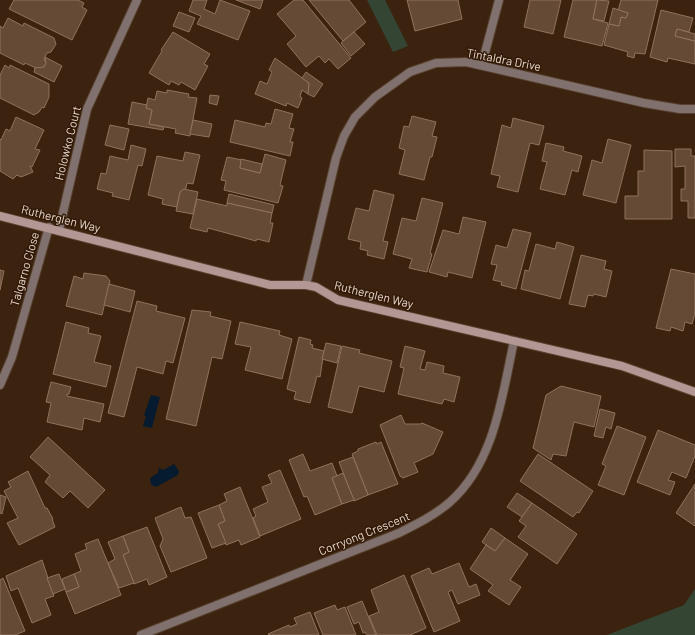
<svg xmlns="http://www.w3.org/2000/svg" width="695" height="635" font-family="Barlow,sans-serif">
<rect width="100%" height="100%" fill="#3b230f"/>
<!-- green -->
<g fill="#344534">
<path d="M367 0H385L408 46 393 52Z"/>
<path d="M695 589V635H607L684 605Z"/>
</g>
<!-- water -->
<g fill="#061b2f">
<path d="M151 395 160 397 152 428 143 426 146 416 144 415Z"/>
<path d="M174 464 179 471 178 475 156 487 151 485 150 478 158 473 159 468 163 470Z"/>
</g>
<!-- building -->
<g fill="#654a36" stroke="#90735d">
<path d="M14 0H78L84 3 82 7 87 10 72 40 9 9Z"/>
<path d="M193 0H207L204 9 215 14 220 0 250 11 238 40 197 24 201 16 189 11Z"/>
<path d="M236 0H263L260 9Z"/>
<path d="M294 0H303L351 58 338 69 329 59 325 63 319 56 306 67 287 44 296 36 277 14Z"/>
<path d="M309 0H349L366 22 343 41Z"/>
<path d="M407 0H458L462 19 415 31Z"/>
<path d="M530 0H561L553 34 524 27Z"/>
<path d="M573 0H597L593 19 608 23 602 46 564 37Z"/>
<path d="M597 0 609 1 604 21 593 19Z"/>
<path d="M621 0H658L645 54 635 53 634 58 627 56 628 52 604 45 609 24 619 26 621 17 626 18 628 13 618 11Z"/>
<path d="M613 8 628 13 626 18 621 17 619 26 609 24Z"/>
<path d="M661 10 693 18 689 32 677 29 675 36 695 41V64L668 58 667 62 650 57Z"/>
<path d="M179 12 195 18 189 32 173 26Z"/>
<path d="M8 18 23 26 24 23 54 38 56 44 51 52 47 53 44 59 46 63 44 67 38 69 25 63 24 65 0 53V26L3 28Z"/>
<path d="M677 29 695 34V41L675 36Z"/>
<path d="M173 32 210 54 204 64 208 66 195 90 181 82 179 85 171 81 169 85 149 73 162 51 161 50Z"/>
<path d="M354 32 365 44 351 56 341 43Z"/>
<path d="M45 57 62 66 54 82 34 72 35 68 44 67 46 63Z"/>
<path d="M275 58 309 83 308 94 302 90 300 96 302 98 298 108 287 103 286 106 255 94 260 81 267 84 272 72 269 70Z"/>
<path d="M5 65 9 68 10 65 49 84V97L44 108 42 107 39 112 34 115 0 98V75Z"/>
<path d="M306 72 323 84 314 97 308 94 309 83 302 78Z"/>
<path d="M167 90 189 94 188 97 197 98 190 136 175 133 176 129 149 124 152 110 146 108 148 98 155 100 157 91 167 93Z"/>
<path d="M210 95 219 96 217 105 209 103Z"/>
<path d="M132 102 147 105 146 108 152 110 149 124 164 127 163 130 128 124Z"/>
<path d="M275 109 293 114 289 128 294 129 290 142H293L290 156 230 142 235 120 265 127 266 123 271 124Z"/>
<path d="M412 116 436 122 432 136 437 137 432 157H430L424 180 399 174 405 150 399 148 404 126 409 127Z"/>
<path d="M16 117 44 130 35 149 40 150 32 167 30 166 33 172 21 177 17 175 13 179 0 171V139L1 140 6 129 10 131Z"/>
<path d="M513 118 544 126 539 145 530 143 518 192 497 187 500 176 491 174 502 125 511 128Z"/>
<path d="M193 120 212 124 209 137 190 134Z"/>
<path d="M110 125 129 129 124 150 105 145Z"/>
<path d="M608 139 631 145 616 203 583 195 592 160 602 163Z"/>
<path d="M546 143 564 147 563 151 582 156 578 172 572 170 565 195 540 189 547 162 542 161Z"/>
<path d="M131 145 146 149 142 166 138 165 129 200 112 196 113 193 97 189 101 173 106 174 110 156 128 160Z"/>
<path d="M675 149H691V156H695V218H688V201H681V189H685V166L675 167Z"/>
<path d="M644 150 672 151V219H625V196H638V171H644Z"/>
<path d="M185 152 200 155 193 184 187 183 186 188 180 192 177 207 162 204 163 199 148 195 157 156 183 161Z"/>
<path d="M265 154 286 160 280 185 283 186 278 203 224 190 226 181 221 180 227 157 242 160 240 168 260 173Z"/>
<path d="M241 159 262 164 260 173 240 168Z"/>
<path d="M184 189 198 192 193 214 176 211 180 192Z"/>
<path d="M374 190 394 195 383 241 388 242 384 259 367 255 368 251 360 249 361 242 348 239 356 208 369 211Z"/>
<path d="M229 194 274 205 272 213 227 203Z"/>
<path d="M422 198 443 203 430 253 432 254 427 272 409 268 412 259 393 254 402 218 416 221Z"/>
<path d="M197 199 227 206V203L272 213 270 223H273L269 242 257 239 256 241 208 228 207 232 190 228Z"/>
<path d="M463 217 486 222 472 278 448 272 447 277 429 272 443 230 459 234Z"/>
<path d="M513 229 531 233 516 289 501 285 502 282 493 280 497 265 491 264 496 245 507 248Z"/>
<path d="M557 242 574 247 560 299 521 289 525 270 529 271 536 244 555 249Z"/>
<path d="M581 255 606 261 604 269 612 271 606 297 594 294 593 296 588 295 585 307 569 304Z"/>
<path d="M671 269 695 274V313L692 324 685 322 683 331 671 327 670 331 656 328Z"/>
<path d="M0 270 4 271 0 290Z"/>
<path d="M84 273 106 276 110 281 102 315 66 306 74 276 83 279Z"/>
<path d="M109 284 135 291 130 312 104 305Z"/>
<path d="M137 301 157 306 156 311 185 318 173 363 166 361 163 374 137 367 124 417 108 413Z"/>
<path d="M192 310 211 312 210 316 231 321 222 359 212 357 196 426 166 419Z"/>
<path d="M66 322 89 328 88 333 101 336 94 362 111 366 106 387 53 374Z"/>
<path d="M240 322 280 331 279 335 292 339 282 379 245 370 251 347 235 344Z"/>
<path d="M299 337 311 340 310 344 313 345 312 348 324 351 320 377 317 376 310 403 294 399 296 392 287 389Z"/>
<path d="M326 343 341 346 337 363 322 359Z"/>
<path d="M342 346 360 350 359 353 392 361 384 392 359 386 352 413 328 407Z"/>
<path d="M405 346 425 351 420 369 425 370 427 362 444 366 443 373 460 377 454 402 444 399 442 404 398 394 404 368 400 367Z"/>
<path d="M51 382 71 387 69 394H67V396L104 404 100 422 84 418 82 430 47 422 51 403 46 402Z"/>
<path d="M561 386 601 396 594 427 574 422 566 456 553 454 551 460 533 448 546 395Z"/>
<path d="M600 409 615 413 611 429 606 427 603 438 594 436Z"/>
<path d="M401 415 405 424H421L422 423 443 432 433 454 414 463 418 472 403 478 400 476 380 425Z"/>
<path d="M617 426 646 437 624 495 598 485 606 466 602 464Z"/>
<path d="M658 430 695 445V456L686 478 672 472 668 480 675 482 670 495 637 482Z"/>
<path d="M48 437 105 490 88 508 70 491 63 498 45 482 50 475 30 457Z"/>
<path d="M376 442 377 444 381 442 398 484 368 495 352 454 358 451V449Z"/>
<path d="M303 454 310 471 332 463 337 476 332 478 342 504 315 515 307 496 304 497 289 460Z"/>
<path d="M538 454 593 491 579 513 577 512 573 517 520 481Z"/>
<path d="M353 457 368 495 354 501 339 462Z"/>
<path d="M280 470 301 519 260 536 253 518 256 516 253 509 268 502 262 487 272 483 268 475Z"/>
<path d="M28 471 45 508H47L53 519H52L55 527 19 545 7 523 18 518 4 491 11 487 8 482Z"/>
<path d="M343 473 354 500 342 504 332 478Z"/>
<path d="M695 484V526L676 513Z"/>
<path d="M240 487 260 537 241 545 239 540 226 545 218 524 225 521 219 505 227 501 224 494Z"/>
<path d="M517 493 532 503 522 517 507 507Z"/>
<path d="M0 495 6 497 2 514 0 513Z"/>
<path d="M532 503 577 534 557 564 518 537 526 526 519 521Z"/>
<path d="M219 505 225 521 218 524 226 543 212 548 198 513Z"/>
<path d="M181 507 185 518 191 517 207 558 171 572 160 546 163 539 155 518Z"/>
<path d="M147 527 167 577 149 585 147 579 134 584 123 555 129 552 123 536Z"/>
<path d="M491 528 505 538 495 551 482 542Z"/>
<path d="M123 536 129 552 123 555 134 583 119 588 108 563 115 559 108 542Z"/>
<path d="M505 538 528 554 510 580 521 587 509 605 488 591 493 585 470 569 486 545 495 551Z"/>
<path d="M98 539 121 595 75 614 66 592 79 587 74 574 81 571 75 554 87 549 85 544Z"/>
<path d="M42 560 54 596 45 599 51 615 32 623 18 588 11 591 6 576Z"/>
<path d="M459 563 469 587 476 584 480 595 458 604 452 590 448 592 460 621 434 632 411 576 429 568 432 574Z"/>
<path d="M59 574 65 589 53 594 47 578Z"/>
<path d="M74 574 79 587 66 592 62 579Z"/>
<path d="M404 575 426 628 410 635H377L369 616 379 612 371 590Z"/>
<path d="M3 578 25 631 15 635H0V580Z"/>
<path d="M362 601 376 635H367L365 632 363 633 359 622 354 624 347 607Z"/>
<path d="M335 605 337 610 345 607 356 635H323L314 613Z"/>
<path d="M310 612 319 635H269L268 634 289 625 290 627 297 624 294 618Z"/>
</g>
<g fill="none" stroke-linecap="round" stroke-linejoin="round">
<defs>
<g id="street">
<path d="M482 64 499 0"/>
<path d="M59 230 87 109 137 0"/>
<path d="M306 285 336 158 344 136 355 117 375 97 410 72 436 63 466 62 644 103 680 109H695"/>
<path d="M0 385 12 357 49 227"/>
<path d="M141 635 399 533C417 524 435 515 450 502 495 462 502 396 514 341"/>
</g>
<path id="secondary" d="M0 216 270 285H306L316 287 338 300 622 366 695 392"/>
</defs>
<!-- street casing -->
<use href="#street" stroke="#57402d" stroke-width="10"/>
<!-- secondary casing -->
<use href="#secondary" stroke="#57402d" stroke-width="10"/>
<!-- street -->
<use href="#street" stroke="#80706e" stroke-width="8"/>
<!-- secondary -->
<use href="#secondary" stroke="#b29794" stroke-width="8"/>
</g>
<g text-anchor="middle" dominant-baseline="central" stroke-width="3" stroke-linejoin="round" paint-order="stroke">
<!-- street labels -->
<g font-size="12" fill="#e7d7cb" stroke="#311906">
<text transform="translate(504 59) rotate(11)">Tintaldra Drive</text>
<text transform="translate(67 143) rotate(-76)">Holowko Court</text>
<text transform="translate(61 218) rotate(14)">Rutherglen Way</text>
<text transform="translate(24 269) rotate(-74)">Talgarno Close</text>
<text transform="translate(374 294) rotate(14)">Rutherglen Way</text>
<text transform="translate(364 533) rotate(-22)">Corryong Crescent</text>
</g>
</g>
</svg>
